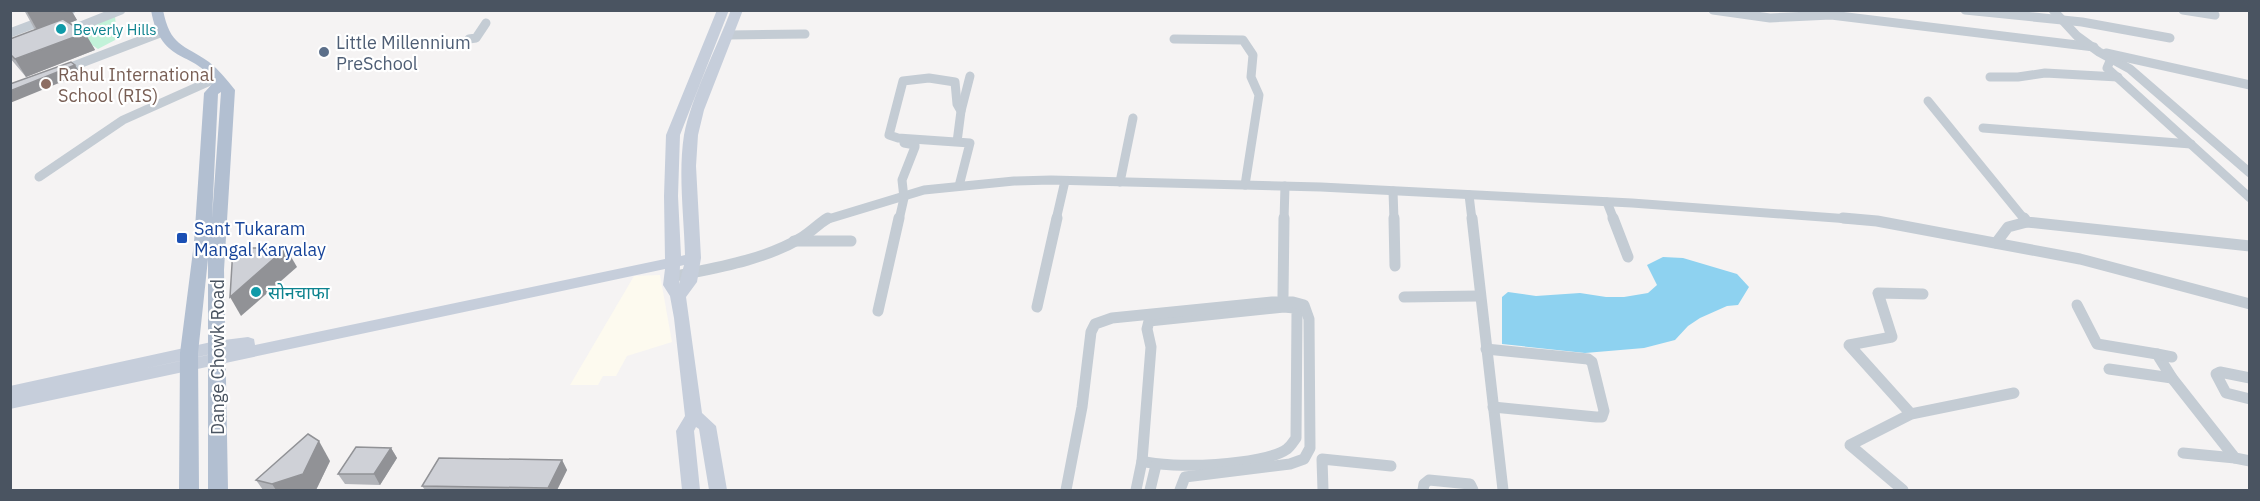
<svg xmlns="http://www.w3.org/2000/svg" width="2260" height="501" font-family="'IBM Plex Sans','Noto Sans Devanagari',sans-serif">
<rect width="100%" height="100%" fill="#f5f3f3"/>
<!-- commercial -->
<path fill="#fdfaef" d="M660 275 672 342 627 356 616 376H603L598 385H570L634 276Z"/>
<!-- green -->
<path fill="#c2f2d9" d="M115 16 117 39 98 49 73 32Z"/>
<!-- water -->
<path fill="#8ed2f0" d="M1663 257 1683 258 1737 274 1749 287 1738 305 1727 306 1700 318 1688 326 1675 340 1644 348 1585 353 1502 344V297L1508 292 1536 296 1580 293 1606 297H1624L1648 293 1657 285 1647 265Z"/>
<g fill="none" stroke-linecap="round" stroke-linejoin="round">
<!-- minor-far1 -->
<g stroke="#c4ccd4" stroke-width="9">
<path d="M1713 10 1770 18 1831 15 2094 47"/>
<path d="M1965 10 2082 22 2170 38"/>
<path d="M2053 10 2077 36 2099 52 2130 69 2250 173"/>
<path d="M2183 10 2215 15"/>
<path d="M66 32 121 10"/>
<path d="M10 33 71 10"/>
<path d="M728 35 805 34"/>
<path d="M469 39 476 38 486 23"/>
<path d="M1174 39 1243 40 1253 55 1251 77 1259 95 1245 185"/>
<path d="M2106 53 2250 85"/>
<path d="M2110 61 2107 68 2250 198"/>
<path d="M63 70 160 33"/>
<path d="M1990 77H2018L2045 73 2118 77"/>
<path d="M1928 101 2025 220"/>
<path d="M961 111 970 76"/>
<path d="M1983 128 2191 144"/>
<path d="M957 142 961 111 957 104 955 82 929 78 903 81 889 135 898 138 970 143 959 186"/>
<path d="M39 177 123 120 217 78"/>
<path d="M1120 182 1133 118"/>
<path d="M1393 191 1394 220"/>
<path d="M1469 195 1472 220"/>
<path d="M1607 202 1614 220"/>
<path d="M825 220 924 190 1014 181 1051 180 1321 187 1632 203 1863 220"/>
<path d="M899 220 904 198 902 180 915 147V145L904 143"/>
<path d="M1056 220 1065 181"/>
<path d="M1284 220 1285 186"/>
</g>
<!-- minor -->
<g stroke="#c4ccd4" stroke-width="11">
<path d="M1394 218 1395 266"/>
<path d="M1472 218 1503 490"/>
<path d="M1613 218 1628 257"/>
<path d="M1843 218 1877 221 2080 259 2250 304"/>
<path d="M2024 218 2027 222 2250 246"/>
<path d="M794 241H851"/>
<path d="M1996 243 2008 227 2027 222"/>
<path d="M671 277C714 268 762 261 801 238 811 232 818 224 828 218"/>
<path d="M1283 296 1284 218"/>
<path d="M1404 297 1479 296"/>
<path d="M2077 305 2097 344 2157 354 2172 378 2235 458 2250 461"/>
<path d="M1037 307 1057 218"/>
<path d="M1284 307 1294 308 1297 312 1296 438C1293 442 1291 446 1287 449 1263 466 1170 469 1142 461L1151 347 1147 329 1149 321Z"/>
<path d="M878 311 899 218"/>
<path d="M1486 349 1588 359 1592 362 1604 411 1602 417H1596L1493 407"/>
<path d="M2157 354 2172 357"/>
<path d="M2109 369 2172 378"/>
<path d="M2250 378 2220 372 2216 374 2226 393 2250 399"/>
<path d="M1911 414 1849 345 1892 337 1878 293 1923 294"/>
<path d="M2183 453 2235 458"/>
<path d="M1066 490 1082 407 1091 332 1095 324 1112 318 1272 302H1293L1304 305 1309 319 1310 448 1304 459 1290 464 1185 477 1180 490"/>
<path d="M1136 490 1142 461"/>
<path d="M1150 490 1156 465"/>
<path d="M1323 490 1322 459 1391 466"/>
<path d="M1423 490 1424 484 1429 480 1470 484 1473 490"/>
<path d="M1903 490 1850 445 1911 414 2014 393"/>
</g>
<!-- secondary -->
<path fill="#c6cedb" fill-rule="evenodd" d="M717 10H729L680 135 678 196 681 256 685 255C684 216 678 174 684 135 691 98 717 47 731 10H743L704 110 698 135 696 166 701 258 697 282 686 297 702 413 716 426 727 490H709L699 429 696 427 694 431 700 490H682L676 431 685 416 674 318 670 296 663 285 665 269 10 409V386L216 341 248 337 254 339 255 345 665 259 664 196 666 135ZM684 265 679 284 680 266ZM226 351 139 370 216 353Z"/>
<!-- primary -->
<path fill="#b2bfd1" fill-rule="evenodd" d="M151 10H163C170 46 183 44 209 62 219 70 227 80 235 90L224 270 228 490H208V259L198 353 199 490H179L180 353 194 243 204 93 213 83C197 49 161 68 151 10ZM221 92 212 218 218 94Z"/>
</g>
<!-- wall -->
<g fill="#b2b4b9">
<path d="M24 10H71L77 20 69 23 85 33 95 50 26 77 10 58V39L35 30Z"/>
<path d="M391 448 397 458 380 485 345 484 338 474Z"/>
<path d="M562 460 567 470 557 490H425L422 486Z"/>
<path d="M330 461 316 490H263L256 480Z"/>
</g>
<!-- shaded-wall -->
<g fill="#919296">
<path d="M26 10H71L77 20 40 35Z"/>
<path d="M85 33 95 50 26 77 15 59Z"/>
<path d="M75 65 81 74 10 103V91Z"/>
<path d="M286 248 297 267 241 316 230 297Z"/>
<path d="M319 441 330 461 316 490H276L272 484Z"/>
<path d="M391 448 397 458 380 485 374 474Z"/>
<path d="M562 460 567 470 557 490H550L548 488Z"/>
</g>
<!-- building -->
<g fill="#cfd1d7" stroke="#919296" stroke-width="1.5">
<path d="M63 19 85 33 15 59 10 54V39Z"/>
<path d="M71 62 75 65 10 91V84Z"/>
<path d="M233 248H286L230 297Z"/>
<path d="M308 434 319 441 303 474 272 484 256 480Z"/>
<path d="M356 447 391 448 374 474H338Z"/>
<path d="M439 458 562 460 548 488 422 486Z"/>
</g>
<!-- markers -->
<g fill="#0f9aa8" stroke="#fff" stroke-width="2">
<circle cx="61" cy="29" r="6"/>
<circle cx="256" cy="292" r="6"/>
</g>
<circle fill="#5c6f8a" stroke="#fff" stroke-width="2" cx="324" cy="52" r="6"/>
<circle fill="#8d6e63" stroke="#fff" stroke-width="2" cx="46" cy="84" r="6"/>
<rect fill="#1a4fb4" stroke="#fff" stroke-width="2" x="176" y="232" width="12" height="12" rx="3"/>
<g text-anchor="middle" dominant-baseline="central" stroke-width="4.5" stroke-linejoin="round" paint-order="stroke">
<!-- far-culture labels -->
<g font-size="15" fill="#0d838f" stroke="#fff" text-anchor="start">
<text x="73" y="29">Beverly Hills</text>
</g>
<!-- service labels -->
<g font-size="18" fill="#4e5e75" stroke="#fff" text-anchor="start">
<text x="336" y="42">Little Millennium<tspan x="336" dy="21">PreSchool</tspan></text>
</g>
<!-- education labels -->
<g font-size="18" fill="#785e54" stroke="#fff" text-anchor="start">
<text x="58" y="74">Rahul International<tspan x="58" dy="21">School (RIS)</tspan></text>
</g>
<!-- transit labels -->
<g font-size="18" fill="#164399" stroke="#fff" text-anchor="start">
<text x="194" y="228">Sant Tukaram<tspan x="194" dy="21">Mangal Karyalay</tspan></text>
</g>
<!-- culture labels -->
<g font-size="18" fill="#0d838f" stroke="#fff" text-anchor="start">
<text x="268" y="292">सोनचाफा</text>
</g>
<!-- street labels -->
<g font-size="18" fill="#4a5461" stroke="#fff">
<text transform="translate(217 357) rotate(-90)">Dange Chowk Road</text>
</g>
</g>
<!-- border -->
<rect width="2260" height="501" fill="none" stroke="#4a5461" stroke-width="24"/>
</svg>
